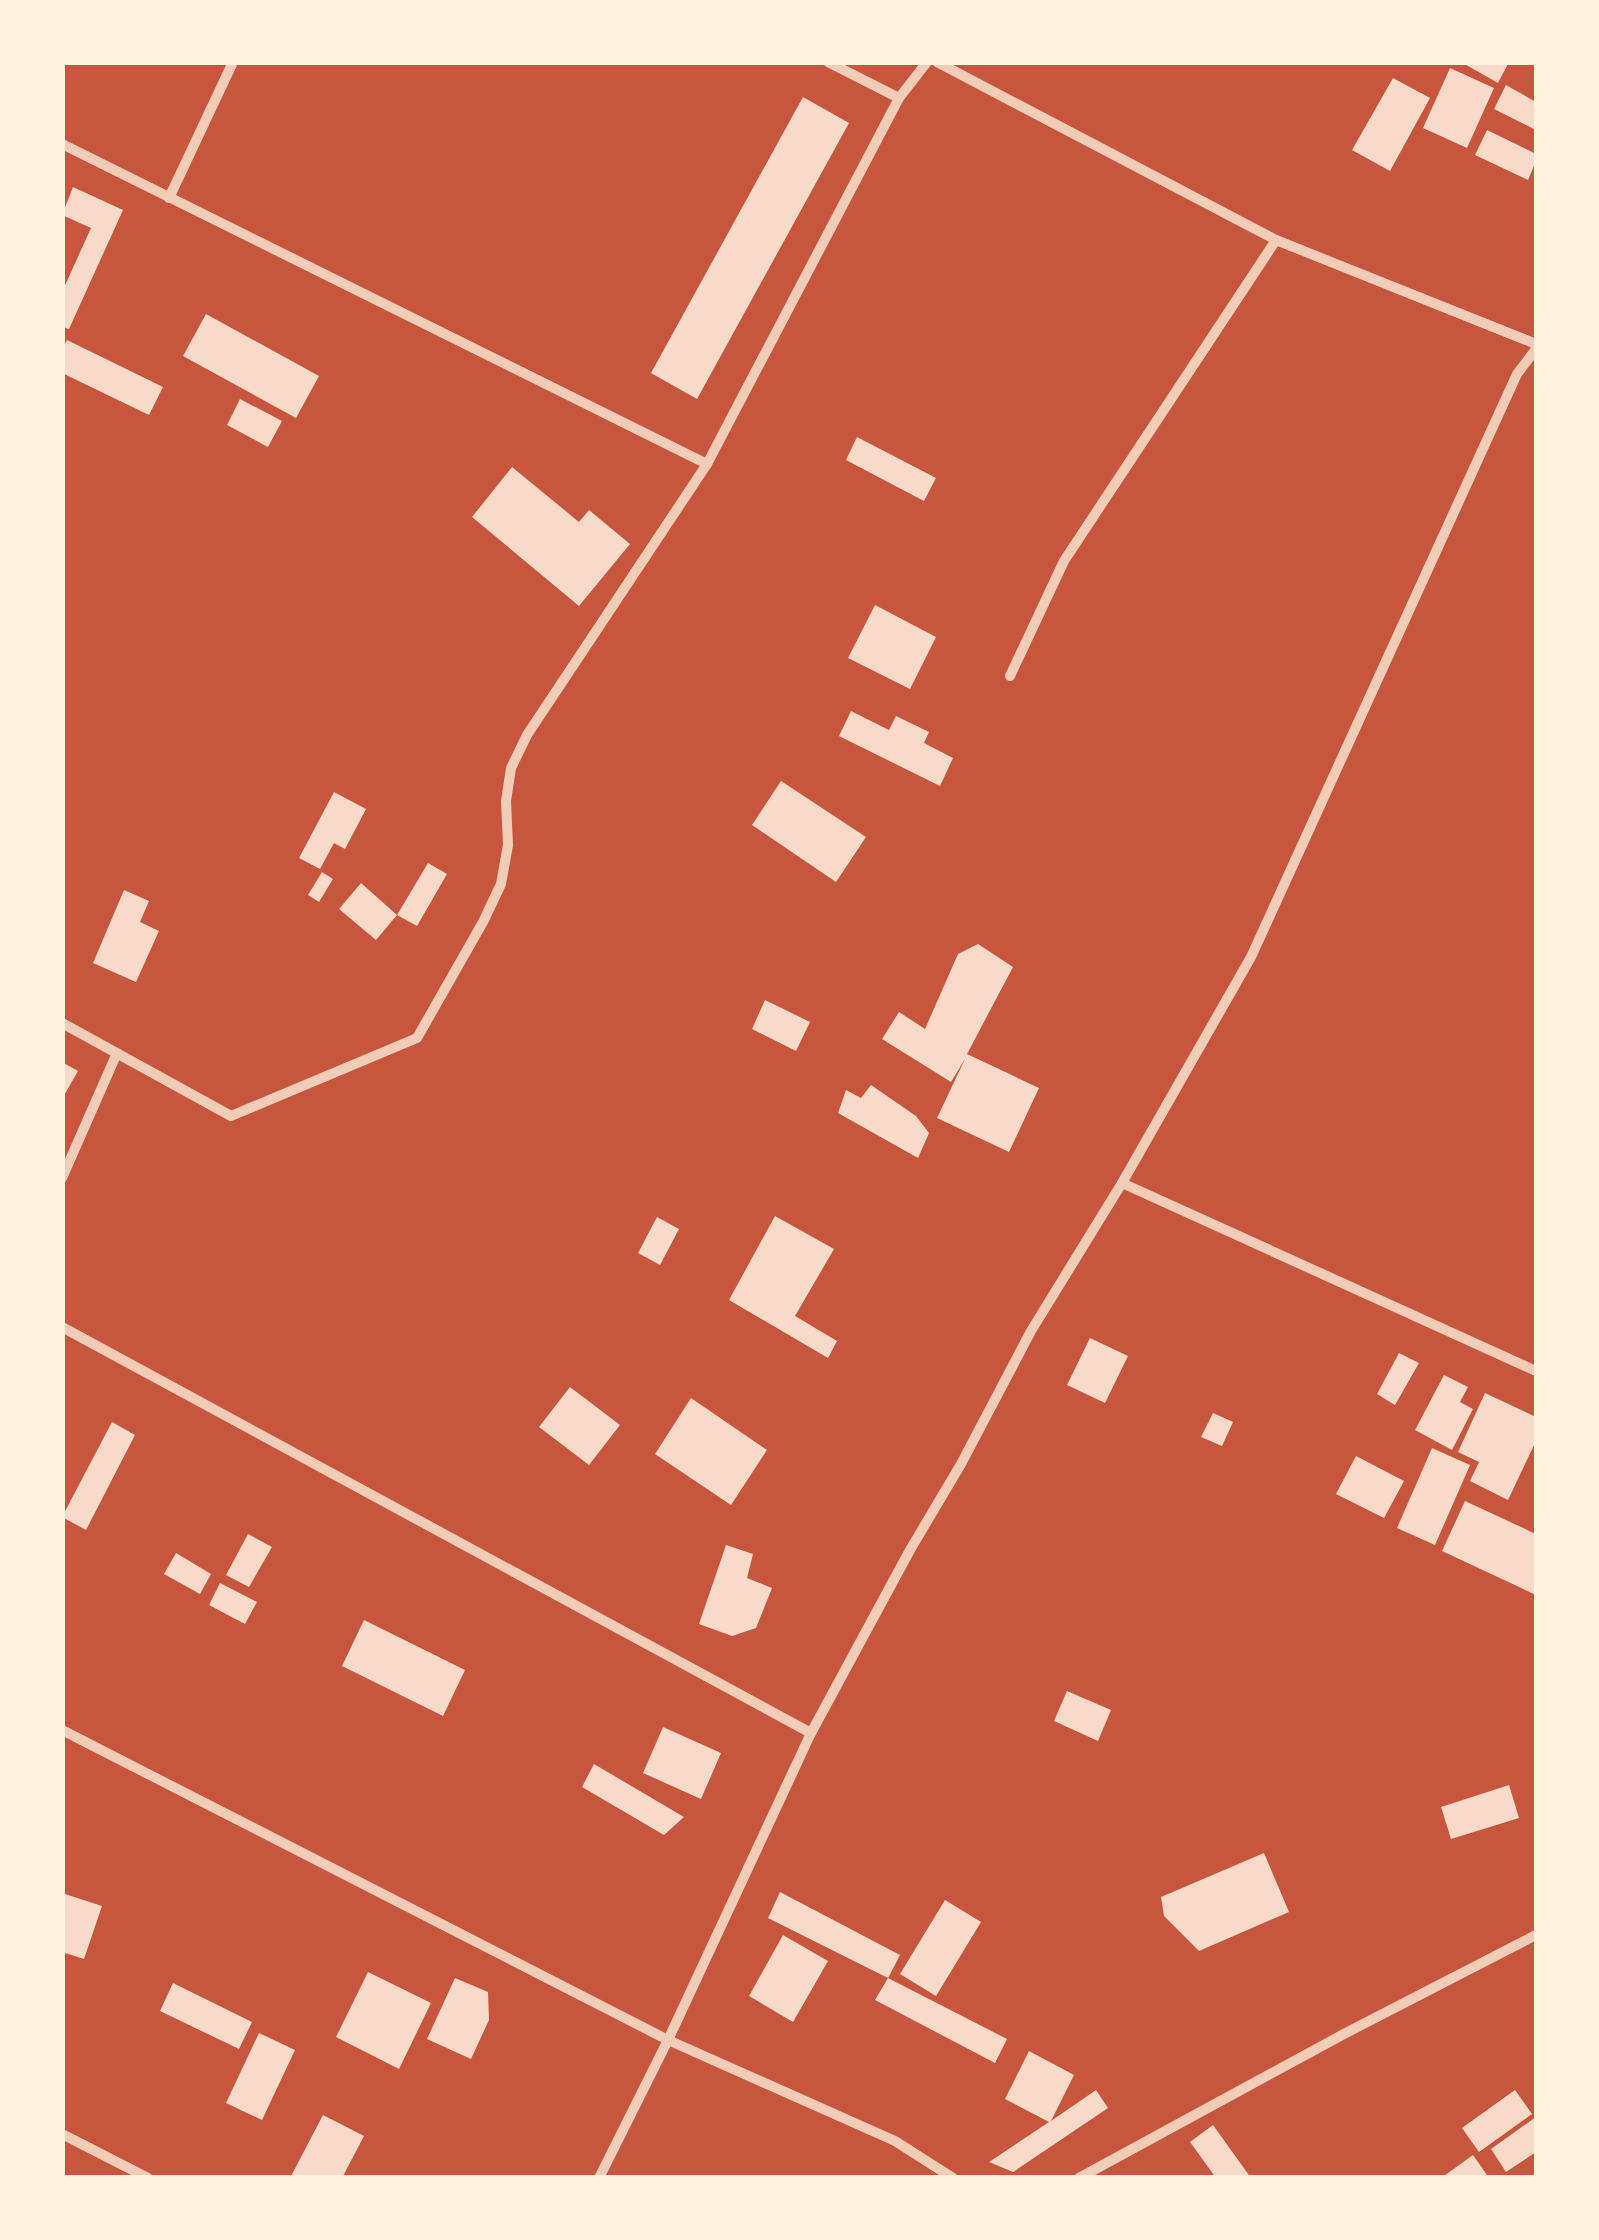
<svg xmlns="http://www.w3.org/2000/svg" width="1599" height="2240" font-family="Commissioner,sans-serif">
<rect width="100%" height="100%" fill="#c8553d"/>
<!-- building -->
<g fill="#f7dbc8">
<path d="M1461 62H1509L1498 83Z"/>
<path d="M1450 68 1494 88 1467 148 1423 128Z"/>
<path d="M1393 78 1430 98 1390 171 1352 150Z"/>
<path d="M1506 85 1536 102V124L1534 129 1494 109Z"/>
<path d="M803 97 849 123 697 399 651 373Z"/>
<path d="M1487 130 1536 154V161L1528 180 1475 155Z"/>
<path d="M73 187 123 210 69 329 62 327V292L91 228 62 215Z"/>
<path d="M206 314 319 376 296 418 183 356Z"/>
<path d="M67 340 163 387 149 415 62 373V351Z"/>
<path d="M240 399 282 421 268 447 227 425Z"/>
<path d="M857 437 936 478 924 501 846 460Z"/>
<path d="M512 467 579 522 589 510 630 544 579 606 472 517Z"/>
<path d="M875 605 936 637 910 689 848 658Z"/>
<path d="M851 711 889 730 896 716 929 732 924 743 953 758 940 786 839 736Z"/>
<path d="M781 781 866 837 836 882 752 825Z"/>
<path d="M334 792 366 809 345 849 334 843 320 869 299 858Z"/>
<path d="M428 863 447 874 417 926 397 915Z"/>
<path d="M322 872 333 879 319 902 308 895Z"/>
<path d="M361 883 397 915 376 940 339 909Z"/>
<path d="M124 890 149 901 140 922 159 931 136 982 93 963Z"/>
<path d="M978 944 1013 967 967 1054 1039 1088 1009 1152 937 1118 965 1059 951 1082 882 1039 899 1012 925 1029 958 954Z"/>
<path d="M765 1000 810 1022 796 1051 752 1029Z"/>
<path d="M62 1062 78 1071 62 1099Z"/>
<path d="M871 1085 916 1116 929 1133 918 1158 838 1113 846 1090 861 1098Z"/>
<path d="M775 1216 834 1249 795 1316 837 1341 828 1358 729 1300Z"/>
<path d="M657 1217 679 1229 660 1265 638 1253Z"/>
<path d="M1090 1338 1128 1356 1105 1403 1067 1385Z"/>
<path d="M1399 1353 1419 1363 1395 1405 1377 1394Z"/>
<path d="M1444 1375 1468 1387 1460 1402 1473 1409 1452 1450 1415 1430Z"/>
<path d="M570 1387 620 1425 589 1465 539 1427Z"/>
<path d="M1485 1393 1536 1417V1441L1508 1500 1470 1481 1479 1462 1458 1452Z"/>
<path d="M691 1398 767 1450 731 1505 655 1454Z"/>
<path d="M1213 1413 1233 1422 1222 1446 1201 1437Z"/>
<path d="M112 1422 135 1435 86 1530 62 1517Z"/>
<path d="M1432 1448 1470 1465 1435 1545 1397 1528Z"/>
<path d="M1356 1456 1404 1481 1384 1518 1336 1494Z"/>
<path d="M1465 1501 1536 1534V1595L1442 1551Z"/>
<path d="M248 1534 272 1547 249 1587 226 1575Z"/>
<path d="M726 1545 753 1554 747 1578 772 1588 756 1628 732 1636 699 1624Z"/>
<path d="M176 1553 211 1574 200 1594 164 1574Z"/>
<path d="M220 1583 257 1602 245 1624 209 1605Z"/>
<path d="M364 1620 465 1670 443 1716 342 1666Z"/>
<path d="M1067 1691 1111 1710 1098 1741 1054 1721Z"/>
<path d="M663 1727 721 1753 701 1799 643 1773Z"/>
<path d="M594 1764 684 1817 664 1835 582 1787Z"/>
<path d="M1509 1785 1519 1818 1451 1839 1441 1807Z"/>
<path d="M1264 1853 1289 1912 1199 1951 1164 1916 1161 1897Z"/>
<path d="M780 1892 900 1955 888 1978 1007 2039 995 2063 875 2000 888 1978 768 1918Z"/>
<path d="M62 1893 102 1906 84 1959 62 1952Z"/>
<path d="M945 1900 981 1922 936 1996 900 1974Z"/>
<path d="M783 1935 828 1961 793 2022 749 1996Z"/>
<path d="M368 1972 431 2003 399 2069 336 2037Z"/>
<path d="M455 1978 488 1992 489 2020 471 2059 427 2039Z"/>
<path d="M173 1983 252 2022 239 2049 160 2011Z"/>
<path d="M259 2033 295 2050 262 2120 226 2103Z"/>
<path d="M1029 2051 1074 2075 1051 2121 1096 2090 1108 2108 1013 2172 989 2162 1049 2122 1005 2099Z"/>
<path d="M1515 2090 1532 2114 1479 2152 1462 2128Z"/>
<path d="M323 2115 364 2136 342 2178H290Z"/>
<path d="M1536 2117V2152L1506 2172 1491 2149Z"/>
<path d="M1213 2125 1251 2178H1216L1190 2142Z"/>
<path d="M1473 2155 1489 2178H1441Z"/>
</g>
<g fill="none" stroke-linecap="round" stroke-linejoin="round">
<!-- minor -->
<g stroke="#f1ccb7" stroke-width="10">
<path d="M828 62 899 98"/>
<path d="M937 62 1276 240 1536 344"/>
<path d="M62 144 707 464"/>
<path d="M169 198 233 62"/>
<path d="M1010 676 1064 561 1276 240"/>
<path d="M62 1023 231 1116 417 1038 483 922 501 884 508 845 506 801 511 768 527 735 707 464 899 98 927 62"/>
<path d="M62 1178 117 1053"/>
<path d="M1122 1183 1536 1371"/>
<path d="M62 1327 811 1733"/>
<path d="M62 1730 668 2040 895 2141 953 2178"/>
<path d="M62 2134 148 2178"/>
<path d="M599 2178 668 2040 811 1733 910 1550 961 1464 1031 1331 1122 1183 1251 957 1517 374 1536 349"/>
<path d="M1079 2178 1342 2035 1536 1935"/>
</g>
</g>
<!-- border -->
<rect width="1599" height="2240" fill="none" stroke="#fff3e0" stroke-width="130"/>
</svg>
